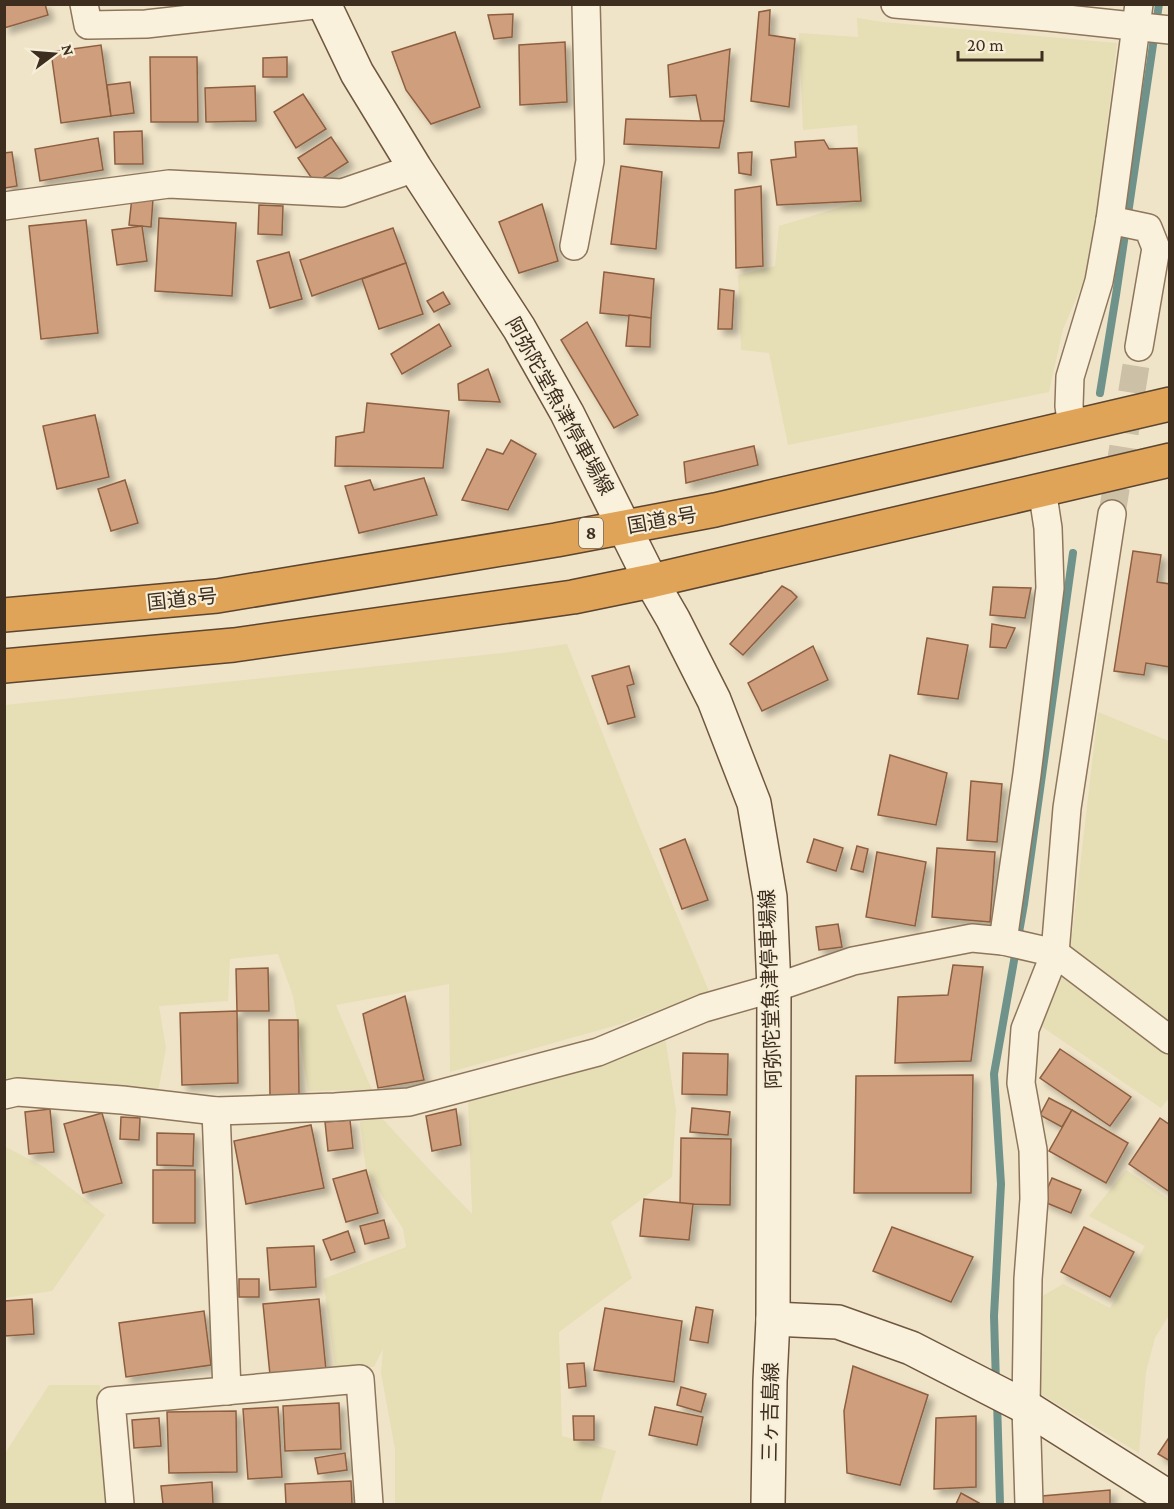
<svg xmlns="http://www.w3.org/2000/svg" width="1174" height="1509" font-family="'Crimson Pro','Noto Sans JP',serif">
<defs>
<filter id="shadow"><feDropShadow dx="5.5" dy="5.5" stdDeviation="3" flood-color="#0004"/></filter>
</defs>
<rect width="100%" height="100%" fill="#f0e4c8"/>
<!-- farmland -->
<g fill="#e6deb5">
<path d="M857 18 883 22 1117 43 1090 267 1063 329 1049 392 788 445 769 353 741 350 738 275 775 266 779 226 861 201 857 125 803 130 799 33 858 37Z"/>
<path d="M567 644 637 820 709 991 621 1024 450 1072 449 984 336 1005 372 1090 308 1091 293 996 278 954 230 959 228 1001 159 1006 166 1048 158 1092 68 1082 5 1086V705L502 653Z"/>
<path d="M1098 712 1169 741V1030L1070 952Z"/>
<path d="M1060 969 1169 1051V1098L1161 1108 1035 1022Z"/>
<path d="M665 1036 676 1110 672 1177 611 1222 632 1278 559 1332 562 1436 616 1451 600 1504H395V1449L381 1373 383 1349 374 1367 335 1366 323 1279 406 1247 403 1229 366 1170 360 1122 380 1116 427 1167 472 1214 468 1099Z"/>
<path d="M4 1146 44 1167 105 1215 52 1291 5 1298Z"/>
<path d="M1126 1170 1170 1200 1169 1315 1155 1338 1146 1372 1139 1453 1037 1392 1039 1298 1063 1284 1110 1308 1145 1246 1089 1216Z"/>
<path d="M49 1385H100L107 1504H5L4 1455Z"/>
</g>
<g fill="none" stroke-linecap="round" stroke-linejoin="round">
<!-- stream -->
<g stroke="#6f938a" stroke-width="8">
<path d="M1100 393 1116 295 1159 4"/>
<path d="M996 1384 994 1316 1001 1184 994 1074 1024 904 1073 553"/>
<path d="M997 1400 1000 1504"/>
</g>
</g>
<!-- building -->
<g fill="#cf9f7d" stroke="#8d5f41" stroke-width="1.5" filter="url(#shadow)">
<path d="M4 4H45L48 15 4 28Z"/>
<path d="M770 10 769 35 795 39 789 107 751 101 759 12Z"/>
<path d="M513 14 512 37 494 39 488 15Z"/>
<path d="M455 32 480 107 431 124 406 90 392 52Z"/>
<path d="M565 42 567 102 520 105 519 45Z"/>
<path d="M101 45 111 116 61 123 51 52Z"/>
<path d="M730 49 724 121H701L696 95 670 97 668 65Z"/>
<path d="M150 57H197L198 122H151Z"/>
<path d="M287 57V77H263V58Z"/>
<path d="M130 82 134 113 111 116 107 85Z"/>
<path d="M255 86 256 121 206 122 205 88Z"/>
<path d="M303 94 326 129 296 148 274 112Z"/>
<path d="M626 119 701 121H724L719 148 624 144Z"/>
<path d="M142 131 143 164H115L114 132Z"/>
<path d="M331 137 348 162 315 183 298 158Z"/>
<path d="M98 138 103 170 40 181 35 149Z"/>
<path d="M824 140 829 149 857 148 861 201 777 205 771 160 796 157 795 142Z"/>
<path d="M12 152 17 186 5 188 4 153Z"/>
<path d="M752 152 751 175 739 173 738 153Z"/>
<path d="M621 166 662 172 656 249 611 244Z"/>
<path d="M761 186 763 266 736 268 735 190Z"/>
<path d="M132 197 153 199 151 227 129 225Z"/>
<path d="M542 204 558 261 519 273 499 222Z"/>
<path d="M259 205 283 206 282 235 258 234Z"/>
<path d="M159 218 236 223 232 296 155 291Z"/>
<path d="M86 220 98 333 41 339 29 226Z"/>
<path d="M142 226 147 261 117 265 112 230Z"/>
<path d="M393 228 406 263 312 296 300 260Z"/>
<path d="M289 252 302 299 270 308 257 261Z"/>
<path d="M406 263 423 314 379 329 362 279Z"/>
<path d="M604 272 654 279 651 318 600 313Z"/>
<path d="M720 289 734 291 732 329H718Z"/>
<path d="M443 292 450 304 434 312 427 301Z"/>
<path d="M629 315 651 318 650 347 626 346Z"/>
<path d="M587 322 638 415 614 428 561 340Z"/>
<path d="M439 324 451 346 402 374 391 354Z"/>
<path d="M488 369 500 402 459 400 458 384Z"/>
<path d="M367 403 449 411 443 468 335 466 336 437 364 432Z"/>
<path d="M95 415 109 477 57 489 43 426Z"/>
<path d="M511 440 536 454 508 510 462 500 487 449 503 454Z"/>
<path d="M754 446 758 465 686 483 684 462Z"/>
<path d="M424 478 437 515 359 533 345 486 370 480 374 490Z"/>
<path d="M125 480 138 523 111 531 98 489Z"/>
<path d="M1133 551 1161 555 1157 582 1170 584V667L1146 663 1144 675 1114 671Z"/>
<path d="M782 586 791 591 797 597 743 655 730 644Z"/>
<path d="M993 587 1031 588 1025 618 990 615Z"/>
<path d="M992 624 1015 628 1006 648 990 647Z"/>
<path d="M927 638 968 645 958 699 918 694Z"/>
<path d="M813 646 828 680 762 711 748 683Z"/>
<path d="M629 666 634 684 627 686 635 717 608 724 592 676Z"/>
<path d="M890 755 947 773 936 825 878 815Z"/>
<path d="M971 781 1002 784 997 842 967 840Z"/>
<path d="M685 839 708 900 682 909 660 849Z"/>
<path d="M814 839 843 848 836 871 807 862Z"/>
<path d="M857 846 868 849 863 872 851 869Z"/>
<path d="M937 848 995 852 990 922 932 917Z"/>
<path d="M877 852 926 862 915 926 866 917Z"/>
<path d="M838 924 842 947 819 950 816 927Z"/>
<path d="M953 965 983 967 971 1061 895 1063 898 997 948 995Z"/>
<path d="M268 968 269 1011H237L236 969Z"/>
<path d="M405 996 424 1080 378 1088 363 1014Z"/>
<path d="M237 1011 238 1083 182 1085 180 1013Z"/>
<path d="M269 1020H298L299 1095 270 1096Z"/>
<path d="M1060 1049 1131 1097 1110 1126 1040 1078Z"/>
<path d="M683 1053 728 1054 727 1095 682 1094Z"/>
<path d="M973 1075 971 1193H854L856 1076Z"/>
<path d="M1049 1098 1072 1110 1062 1127 1040 1115Z"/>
<path d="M692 1108 730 1112 728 1135 690 1132Z"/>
<path d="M50 1109 54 1152 29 1154 25 1112Z"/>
<path d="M456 1109 461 1145 432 1151 426 1116Z"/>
<path d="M1072 1110 1128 1143 1106 1183 1049 1151Z"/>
<path d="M102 1113 122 1183 83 1193 64 1124Z"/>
<path d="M121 1117 140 1118 139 1140 120 1139Z"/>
<path d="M1160 1118 1170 1125V1192L1129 1164Z"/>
<path d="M350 1120 353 1148 328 1151 325 1122Z"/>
<path d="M311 1125 324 1188 246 1204 234 1141Z"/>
<path d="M157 1133 194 1134 193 1166 157 1165Z"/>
<path d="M681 1138 731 1139 730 1205 680 1204Z"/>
<rect x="153" y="1170" width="42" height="53"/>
<path d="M366 1170 378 1213 346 1222 333 1179Z"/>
<path d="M1052 1178 1081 1190 1071 1213 1042 1201Z"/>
<path d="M644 1199 693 1204 689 1240 640 1236Z"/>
<path d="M384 1220 389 1238 365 1244 360 1226Z"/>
<path d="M892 1227 973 1257 951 1302 873 1271Z"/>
<path d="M1084 1227 1134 1252 1110 1297 1061 1272Z"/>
<path d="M348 1231 355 1252 331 1260 323 1240Z"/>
<path d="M314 1246 316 1287 270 1290 267 1248Z"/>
<rect x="239" y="1279" width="20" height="18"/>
<path d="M32 1299 34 1334 5 1336 4 1301Z"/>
<path d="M319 1299 326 1370 270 1375 263 1304Z"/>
<path d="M696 1307 713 1310 708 1343 690 1340Z"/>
<path d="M605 1308 682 1321 674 1382 594 1370Z"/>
<path d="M204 1311 211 1365 126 1377 119 1323Z"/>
<path d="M584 1363 586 1386 569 1388 567 1364Z"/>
<path d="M853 1366 928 1395 900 1485 847 1473 844 1411Z"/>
<path d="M681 1387 706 1394 701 1412 677 1405Z"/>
<path d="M339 1403 341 1449 285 1451 283 1406Z"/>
<path d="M278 1407 282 1477 248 1479 243 1409Z"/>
<path d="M655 1407 703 1417 697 1445 649 1435Z"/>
<path d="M236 1411 237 1472 169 1473 167 1412Z"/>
<path d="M573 1416H594V1440H574Z"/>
<path d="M976 1416V1487L934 1489 936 1418Z"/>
<path d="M159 1418 161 1446 134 1448 132 1420Z"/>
<path d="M1170 1436V1461L1158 1454Z"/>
<path d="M345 1453 347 1470 318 1474 315 1458Z"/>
<path d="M351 1481 352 1504H286L285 1484Z"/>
<path d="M212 1482 213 1504H163L161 1486Z"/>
<path d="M1110 1490V1504H1043L1042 1496Z"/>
<path d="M961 1493 979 1503 978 1504H956Z"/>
</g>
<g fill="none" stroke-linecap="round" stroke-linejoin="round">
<!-- street-tunnel -->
<path stroke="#ccc0a6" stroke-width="27" stroke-dasharray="27 14" stroke-linecap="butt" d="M1112 514 1139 347"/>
<defs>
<g id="street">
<path d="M84 4 88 25 146 24 323 4"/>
<path d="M895 4 1048 17 1170 30"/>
<path d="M4 206 169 184 342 193 415 168"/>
<path d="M1110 220 1148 228 1156 248 1139 347"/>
<path d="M574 246 590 161 586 4"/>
<path d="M1072 427 1069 406 1070 377 1099 281 1110 220 1139 4"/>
<path d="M1003 941 1055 953 1170 1040"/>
<path d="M4 1095 17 1092 122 1100 216 1111 335 1107 409 1102 598 1052 704 1008 774 988 853 961 972 938 1003 941 1027 774 1050 588 1048 528 1042 489"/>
<path d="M216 1111 227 1391"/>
<path d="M120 1504 111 1401 360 1379 369 1504"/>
<path d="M1029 1504 1026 1407 1028 1279 1034 1199 1033 1150 1021 1083 1025 1029 1055 953 1067 808 1112 514"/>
</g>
<g id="secondary">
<path d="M324 4 357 73 415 168 519 328 567 413 651 581 673 619 714 700 754 803 770 897 774 988 773 1319 770 1381 768 1504"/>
<path d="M773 1319 838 1322 911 1348 1026 1407 1170 1498"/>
</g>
<g id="highway">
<path d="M4 615 217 596 556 540 715 510 1170 404"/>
<path d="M4 666 234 645 573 597 651 581 1170 460"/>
</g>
</defs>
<!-- street casing -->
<use href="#street" stroke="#8d765c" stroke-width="30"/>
<!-- secondary casing -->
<use href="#secondary" stroke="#6f573f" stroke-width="36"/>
<!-- highway casing -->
<use href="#highway" stroke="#5b4430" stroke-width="36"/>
<!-- street -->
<use href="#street" stroke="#faf1dc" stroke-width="27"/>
<!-- secondary -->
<use href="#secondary" stroke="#faf1dc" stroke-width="33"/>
<!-- highway -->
<use href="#highway" stroke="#e0a458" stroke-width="33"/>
</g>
<g text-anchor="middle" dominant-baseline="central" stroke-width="4.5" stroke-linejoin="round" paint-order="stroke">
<!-- shield labels -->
<rect fill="#f7eed8" stroke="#756857" stroke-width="1.5" x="579" y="518" width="24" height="30" rx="4.5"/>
<g font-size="18" font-weight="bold" fill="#3d2e20">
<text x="591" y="533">8</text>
</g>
<!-- street labels -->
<g font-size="20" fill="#3d2e20" stroke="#f7eed8">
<text transform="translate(560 406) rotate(61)">阿弥陀堂魚津停車場線</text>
<text transform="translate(662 520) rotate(-10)">国道8号</text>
<text transform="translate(182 599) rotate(-6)">国道8号</text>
<text transform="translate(770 989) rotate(-92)">阿弥陀堂魚津停車場線</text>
<text transform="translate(770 1412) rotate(-89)">三ヶ吉島線</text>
</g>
</g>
<!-- border -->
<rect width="1174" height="1509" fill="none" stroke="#3d2e20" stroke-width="12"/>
<!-- north arrow -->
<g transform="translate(54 54) rotate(74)" stroke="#f7eed8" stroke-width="4.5" paint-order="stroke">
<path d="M0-4.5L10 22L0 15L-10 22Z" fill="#3d2e20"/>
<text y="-9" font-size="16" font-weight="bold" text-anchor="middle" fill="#3d2e20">N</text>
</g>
<!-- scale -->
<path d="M958 51v9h84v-9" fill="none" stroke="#3d2e20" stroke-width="3"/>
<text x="967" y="51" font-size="18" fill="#3d2e20" stroke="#f7eed8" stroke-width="4.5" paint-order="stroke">20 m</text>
</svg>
